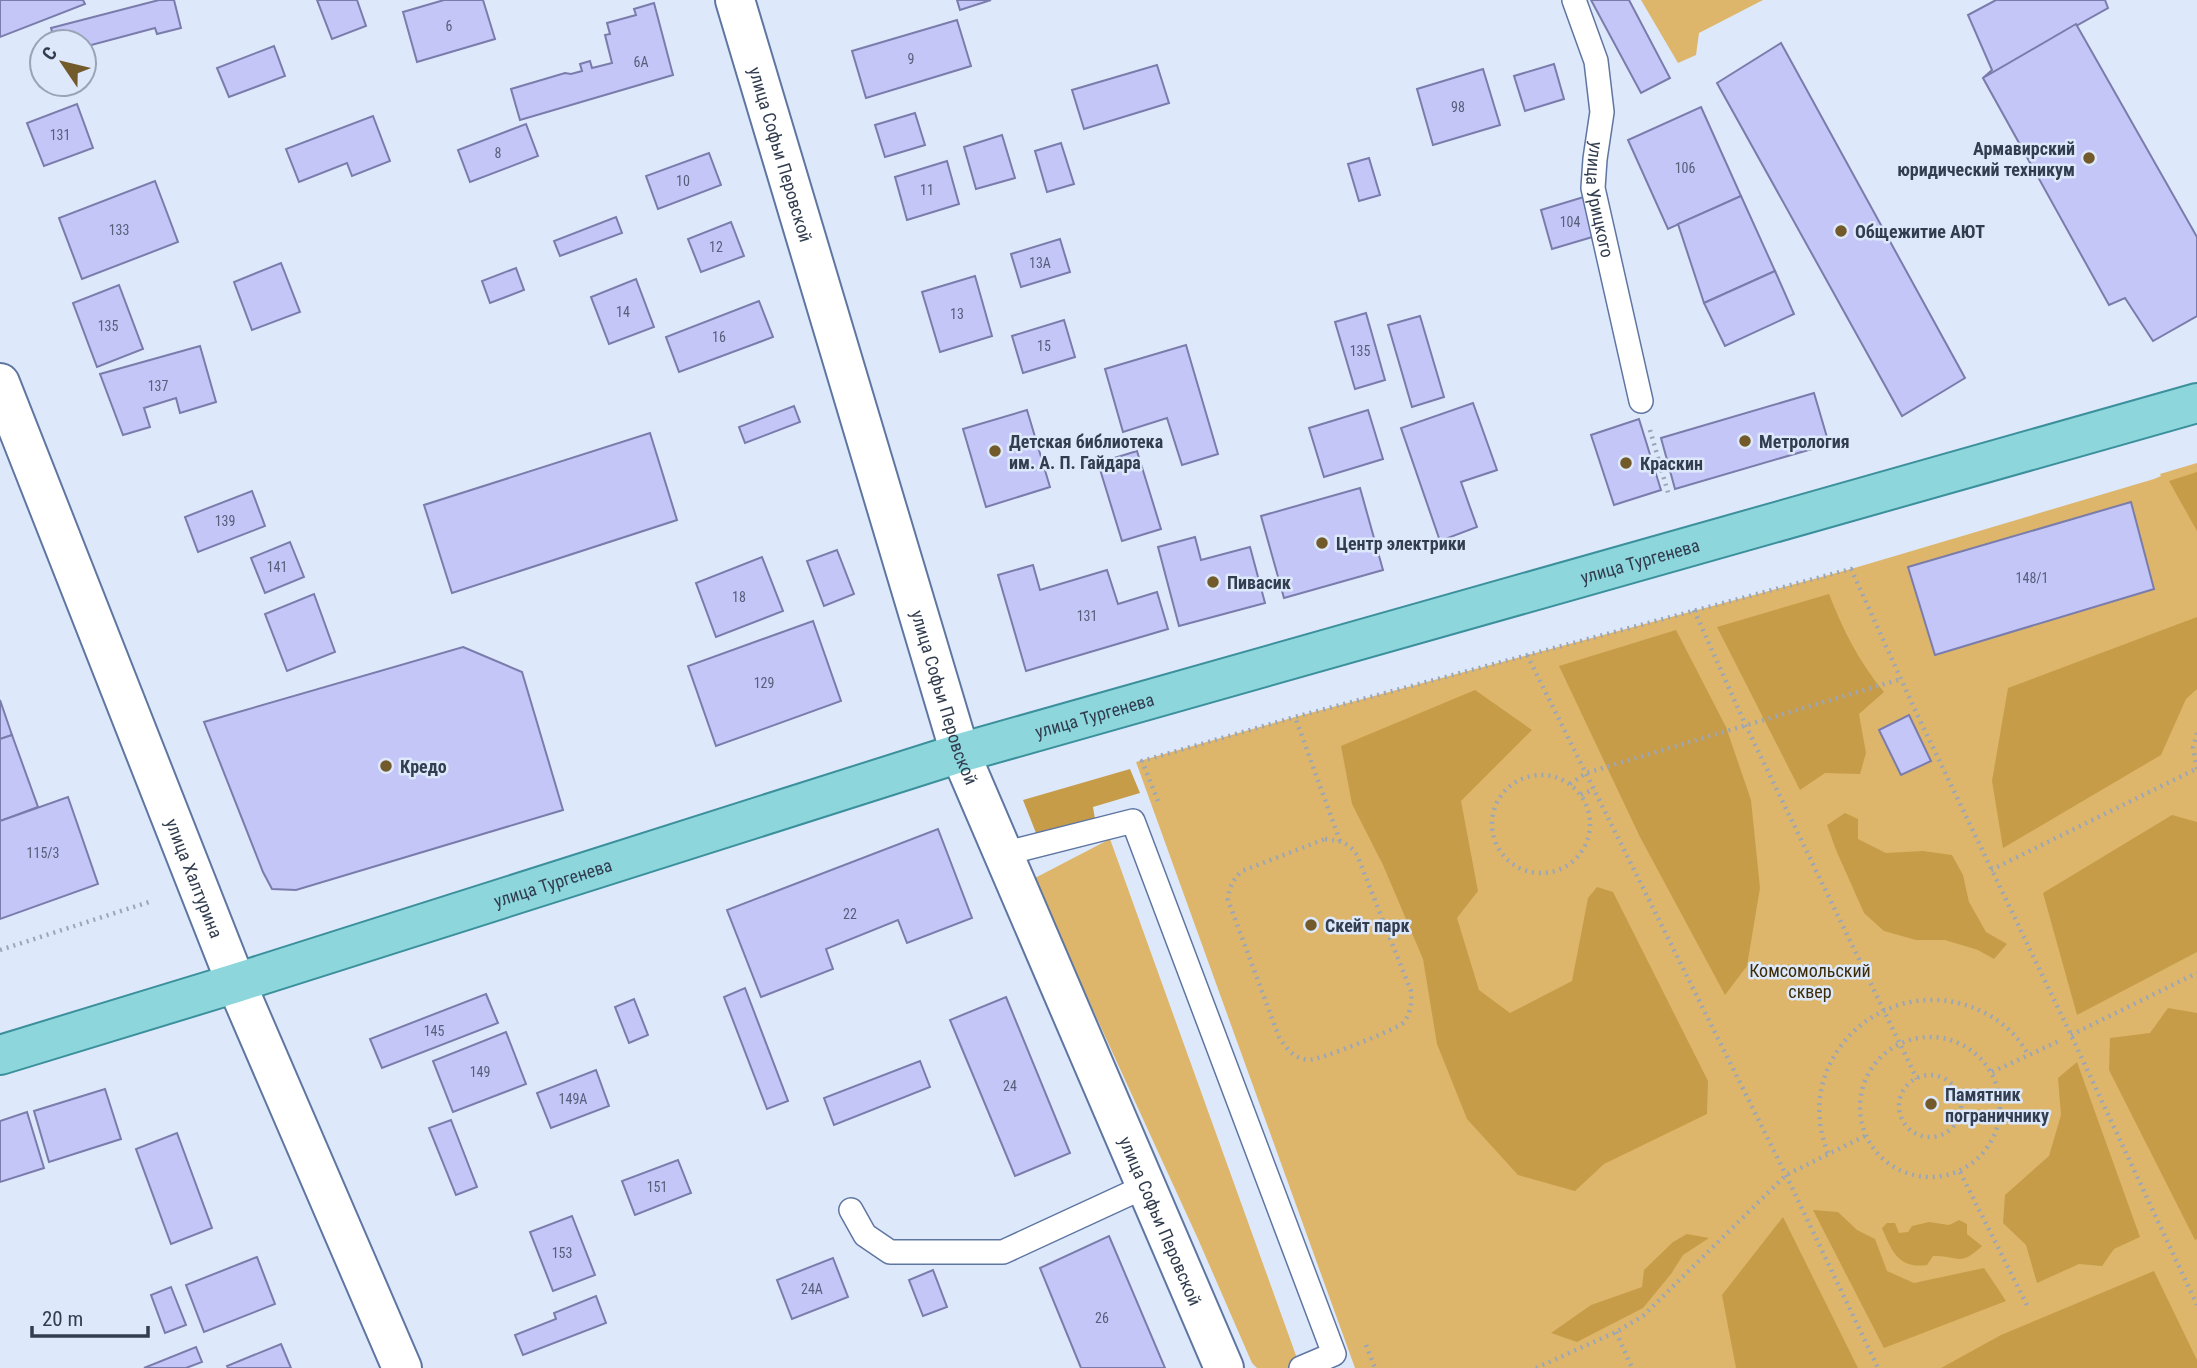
<svg xmlns="http://www.w3.org/2000/svg" width="2197" height="1368" font-family="'Roboto Condensed',sans-serif">
<rect width="100%" height="100%" fill="#dde8fb"/>
<!-- green -->
<g fill="#ddb66b">
<path d="M1641 0H1763L1699 33 1696 55 1678 63Z"/>
<path d="M2197 463V1368H1355L1136 762 1295 717 1851 569 2154 479 2161 476 2160 474Z"/>
<path d="M1110 839 1298 1361 1295 1368H1257L1252 1363 1198 1239 1033 879Z"/>
</g>
<!-- forest -->
<g fill="#c79c48">
<path d="M2197 472V531L2169 481Z"/>
<path d="M1829 594C1843 630 1859 662 1884 692L1859 714 1866 753 1860 774 1825 773 1800 790 1717 627Z"/>
<path d="M2197 617V689L2186 699 2161 755 2003 848 1992 781 2008 688Z"/>
<path d="M1676 630 1726 727 1751 800 1760 888 1747 966 1725 995 1640 837 1559 666Z"/>
<path d="M1475 690 1532 730 1461 801 1478 891 1457 918 1479 990 1510 1013 1572 981 1588 898 1597 887 1613 892 1708 1081 1707 1114 1604 1164 1575 1191 1518 1175 1467 1119 1437 1044 1423 959 1383 865 1352 804 1341 746Z"/>
<path d="M1130 769 1140 793 1093 807 1095 819 1036 833 1023 800Z"/>
<path d="M1845 813 1858 819V839L1886 853 1923 851 1952 855 1963 875 1969 902 1986 932 2007 944 1994 959 1978 950 1945 940H1916L1884 931 1864 913 1836 850 1827 825Z"/>
<path d="M2172 815 2197 822V952L2077 1015 2043 893Z"/>
<path d="M2168 1008 2197 1013V1239L2195 1240 2109 1070 2110 1038 2150 1033Z"/>
<path d="M2077 1062 2140 1237 2114 1249 2102 1266 2079 1264 2037 1283 2026 1245 2003 1223 2005 1195 2049 1156 2061 1115 2058 1078Z"/>
<path d="M1813 1210 1838 1212 1857 1230 1875 1239 1887 1271 1914 1283 1984 1268 2006 1301 1884 1348Z"/>
<path d="M1783 1217 1858 1368H1736L1722 1295Z"/>
<path d="M1959 1220 1967 1224V1234L1982 1246C1959 1268 1959 1255 1933 1256L1927 1265C1899 1269 1892 1252 1882 1228L1887 1223H1895L1899 1233 1908 1232 1912 1226 1929 1222 1949 1225Z"/>
<path d="M1687 1234 1709 1238 1683 1255 1671 1274 1643 1308 1577 1342 1551 1333 1591 1305 1642 1287 1644 1270 1673 1242Z"/>
<path d="M2154 1271 2197 1360V1368H1941L2001 1335Z"/>
</g>
<!-- building -->
<g fill="#c3c6f7" stroke="#7a7cab" stroke-width="2">
<path d="M0 0H83L85 4 0 37Z"/>
<path d="M159 0H174L181 28 157 34 155 28 84 47V42H55L51 28Z"/>
<path d="M317 0H357L366 26 332 39Z"/>
<path d="M444 0H483L495 39 417 62 403 12Z"/>
<path d="M957 0H991L960 10Z"/>
<path d="M1591 0H1629L1670 78 1641 93Z"/>
<path d="M1996 0H2105L2108 8 1983 78 1992 70 1968 15Z"/>
<path d="M654 3 673 75 520 120 511 89 565 73 571 74 582 71 580 64 590 61 592 68 612 63 605 35 610 34 607 23 636 15 634 9Z"/>
<path d="M957 20 971 66 866 98 852 51Z"/>
<path d="M2076 24 2197 237V316L2153 341 2125 298 2109 305 1983 78Z"/>
<path d="M1781 43 1965 378 1902 416 1717 83Z"/>
<path d="M274 46 285 76 229 97 217 68Z"/>
<path d="M1554 64 1564 99 1525 111 1514 76Z"/>
<path d="M1157 65 1169 103 1084 129 1072 90Z"/>
<path d="M1483 69 1500 125 1433 145 1417 89Z"/>
<path d="M77 104 93 148 44 166 27 123Z"/>
<path d="M1701 107 1741 196 1668 229 1628 140Z"/>
<path d="M915 113 925 145 885 157 875 125Z"/>
<path d="M373 116 390 161 352 176 347 163 299 182 286 149Z"/>
<path d="M526 124 538 156 470 182 458 150Z"/>
<path d="M1002 135 1015 178 976 189 964 147Z"/>
<path d="M1061 143 1074 184 1047 192 1035 151Z"/>
<path d="M709 153 721 185 658 209 646 176Z"/>
<path d="M1369 158 1380 195 1359 201 1348 164Z"/>
<path d="M947 161 959 204 907 220 895 177Z"/>
<path d="M155 181 178 242 82 279 59 218Z"/>
<path d="M1587 196 1599 235 1552 249 1541 210Z"/>
<path d="M1741 196 1775 271 1704 303 1678 224Z"/>
<path d="M616 217 622 233 560 256 554 241Z"/>
<path d="M731 222 744 256 701 272 688 239Z"/>
<path d="M1060 239 1070 272 1021 287 1011 254Z"/>
<path d="M281 263 300 312 252 330 234 282Z"/>
<path d="M516 268 524 290 490 303 482 281Z"/>
<path d="M1775 271 1794 314 1725 346 1704 303Z"/>
<path d="M975 276 992 336 940 352 922 292Z"/>
<path d="M636 279 654 327 609 344 591 297Z"/>
<path d="M119 285 143 349 97 367 73 303Z"/>
<path d="M759 301 773 337 679 372 666 337Z"/>
<path d="M1366 313 1385 380 1355 389 1335 322Z"/>
<path d="M1420 316 1444 397 1412 407 1388 325Z"/>
<path d="M1064 320 1075 357 1023 373 1012 336Z"/>
<path d="M1186 345 1218 454 1182 465 1167 418 1123 432 1105 369Z"/>
<path d="M200 346 216 402 180 413 176 398 144 408 150 427 123 435 100 374Z"/>
<path d="M1814 393 1829 444 1675 489 1661 438Z"/>
<path d="M1473 403 1497 470 1461 482 1477 527 1440 541 1401 428Z"/>
<path d="M794 406 800 422 745 443 739 427Z"/>
<path d="M1027 410 1050 487 986 507 963 429Z"/>
<path d="M1368 410 1383 459 1324 477 1309 428Z"/>
<path d="M1639 419 1661 490 1614 505 1591 435Z"/>
<path d="M650 433 677 520 452 593 424 505Z"/>
<path d="M1137 451 1161 529 1122 541 1098 463Z"/>
<path d="M1360 488 1383 570 1284 598 1261 516Z"/>
<path d="M252 491 265 526 198 552 185 517Z"/>
<path d="M2131 502 2154 589 1935 655 1908 567Z"/>
<path d="M1195 537 1201 560 1250 547 1265 603 1179 626 1158 547Z"/>
<path d="M290 542 304 577 265 593 251 558Z"/>
<path d="M837 550 854 594 824 606 807 561Z"/>
<path d="M762 557 783 611 716 637 696 583Z"/>
<path d="M1033 565 1040 590 1107 570 1118 604 1157 592 1168 629 1026 671 998 575Z"/>
<path d="M314 594 335 652 287 671 265 614Z"/>
<path d="M813 621 841 701 716 746 688 666Z"/>
<path d="M463 647 522 672 563 810 296 890 272 889 263 872 204 722Z"/>
<path d="M0 700 12 735 0 739Z"/>
<path d="M1909 715 1931 761 1901 775 1879 730Z"/>
<path d="M12 735 38 807 0 821V739Z"/>
<path d="M68 797 98 884 0 919V821Z"/>
<path d="M938 829 972 918 907 943 898 920 826 949 833 969 761 997 727 910Z"/>
<path d="M745 988 788 1101 767 1109 724 997Z"/>
<path d="M486 994 498 1023 382 1068 370 1039Z"/>
<path d="M1006 997 1070 1153 1015 1176 950 1020Z"/>
<path d="M634 999 648 1035 629 1043 615 1007Z"/>
<path d="M506 1032 526 1084 453 1112 433 1061Z"/>
<path d="M920 1061 930 1087 834 1125 824 1098Z"/>
<path d="M596 1070 609 1106 551 1128 537 1093Z"/>
<path d="M105 1089 121 1139 49 1162 34 1111Z"/>
<path d="M27 1112 44 1168 0 1182V1121Z"/>
<path d="M451 1120 477 1187 456 1195 429 1128Z"/>
<path d="M177 1133 212 1228 171 1244 136 1149Z"/>
<path d="M678 1160 691 1193 635 1215 622 1181Z"/>
<path d="M572 1216 595 1275 553 1291 530 1232Z"/>
<path d="M1109 1236 1165 1368H1081L1040 1268Z"/>
<path d="M257 1257 275 1304 204 1332 186 1285Z"/>
<path d="M833 1258 848 1297 792 1319 777 1280Z"/>
<path d="M933 1270 947 1307 923 1316 909 1280Z"/>
<path d="M171 1287 186 1325 165 1333 151 1295Z"/>
<path d="M596 1296 606 1323 523 1355 515 1335 556 1319 554 1313Z"/>
<path d="M281 1344 291 1368H228L227 1366Z"/>
<path d="M196 1347 202 1362 186 1368H144Z"/>
</g>
<g fill="none" stroke-linecap="round" stroke-linejoin="round">
<defs>
<g id="service">
<path id="s1" d="M1574 0 1596 61 1602 112 1595 159 1593 188 1641 401"/>
<path d="M1003 854 1133 821 1334 1354 1301 1368"/>
<path d="M851 1210 865 1235 890 1252H1003L1146 1186"/>
</g>
<g id="minor">
<path id="s2" d="M735 0 960 753 1224 1368"/>
<path id="s3" d="M0 383 236 983 402 1368"/>
</g>
<g id="primary">
<path id="s4" d="M0 1055 236 983 960 753 2197 403"/>
</g>
</defs>
<!-- service casing -->
<use href="#service" stroke="#5f76a1" stroke-width="26"/>
<!-- minor casing -->
<use href="#minor" stroke="#5f76a1" stroke-width="42"/>
<!-- primary casing -->
<use href="#primary" stroke="#3c909c" stroke-width="42"/>
<!-- path -->
<g stroke="#9ba6b9" stroke-width="4.5" stroke-dasharray="2 5" stroke-linecap="butt">
<path d="M1650 430 1669 496"/>
<path d="M1694 610 1746 726 1917 1079"/>
<path d="M1527 655 1786 1175 1878 1368"/>
<path d="M2197 769 2193 748 2197 733"/>
<circle cx="1541" cy="824" r="49"/>
<path d="M1570 784 1586 773 1901 679"/>
<path d="M1581 795 1594 789"/>
<path d="M1158 801 1142 761 1295 717"/>
<path d="M1325 839C1340 841 1348 842 1357 855L1411 991C1412 1002 1411 1012 1404 1022 1398 1029 1317 1061 1308 1060 1293 1058 1286 1048 1279 1037L1228 900C1229 887 1232 881 1242 871Z"/>
<path d="M1340 841 1295 717 1851 569 1916 712 2071 1035 2197 1305"/>
<path d="M1991 870 2196 769"/>
<path d="M0 950 149 902"/>
<path d="M2071 1035 2197 973"/>
<circle cx="1930" cy="1107" r="70"/>
<path d="M1992 1072 2059 1041"/>
<circle cx="1930" cy="1106" r="31"/>
<path d="M1828 1153C1789 1057 1889 968 1981 1011 2001 1020 2018 1036 2028 1054"/>
<path d="M1960 1172 2028 1307"/>
<path d="M1616 1332 1632 1368"/>
<path d="M1366 1345 1375 1368"/>
<path d="M1536 1368 1616 1332 1643 1316 1786 1175 1865 1136"/>
</g>
<!-- service -->
<use href="#service" stroke="#fff" stroke-width="23"/>
<!-- minor -->
<use href="#minor" stroke="#fff" stroke-width="38"/>
<!-- primary -->
<use href="#primary" stroke="#8dd7dc" stroke-width="38"/>
</g>
<!-- markers -->
<g fill="#725a2a" stroke="#dde8fb" stroke-width="2.5">
<circle cx="2089" cy="158" r="7"/>
<circle cx="1841" cy="231" r="7"/>
<circle cx="1745" cy="441" r="7"/>
<circle cx="995" cy="451" r="7"/>
<circle cx="1626" cy="463" r="7"/>
<circle cx="1322" cy="543" r="7"/>
<circle cx="1213" cy="582" r="7"/>
<circle cx="386" cy="766" r="7"/>
<circle cx="1311" cy="925" r="7"/>
<circle cx="1931" cy="1104" r="7"/>
</g>
<g text-anchor="middle" dominant-baseline="central" stroke-width="5" stroke-linejoin="round" paint-order="stroke">
<!-- number labels -->
<g font-size="14" fill="#565f7a">
<text x="449" y="26">6</text>
<text x="911" y="59">9</text>
<text x="641" y="62">6А</text>
<text x="1458" y="107">98</text>
<text x="60" y="135">131</text>
<text x="498" y="153">8</text>
<text x="1685" y="168">106</text>
<text x="683" y="181">10</text>
<text x="927" y="190">11</text>
<text x="1570" y="222">104</text>
<text x="119" y="230">133</text>
<text x="716" y="247">12</text>
<text x="1040" y="263">13А</text>
<text x="623" y="312">14</text>
<text x="957" y="314">13</text>
<text x="108" y="326">135</text>
<text x="719" y="337">16</text>
<text x="1044" y="346">15</text>
<text x="1360" y="351">135</text>
<text x="158" y="386">137</text>
<text x="225" y="521">139</text>
<text x="277" y="567">141</text>
<text x="2032" y="578">148/1</text>
<text x="739" y="597">18</text>
<text x="1087" y="616">131</text>
<text x="764" y="683">129</text>
<text x="43" y="853">115/3</text>
<text x="850" y="914">22</text>
<text x="434" y="1031">145</text>
<text x="480" y="1072">149</text>
<text x="1010" y="1086">24</text>
<text x="573" y="1099">149А</text>
<text x="657" y="1187">151</text>
<text x="562" y="1253">153</text>
<text x="812" y="1289">24А</text>
<text x="1102" y="1318">26</text>
</g>
<!-- poi labels -->
<g font-size="18" font-weight="bold" fill="#323d50" stroke="#dde8fb" text-anchor="start">
<text x="2075" y="148" text-anchor="end">Армавирский<tspan x="2075" dy="21">юридический техникум</tspan></text>
<text x="1855" y="231">Общежитие АЮТ</text>
<text x="1009" y="441">Детская библиотека<tspan x="1009" dy="21">им. А. П. Гайдара</tspan></text>
<text x="1759" y="441">Метрология</text>
<text x="1640" y="463">Краскин</text>
<text x="1336" y="543">Центр электрики</text>
<text x="1227" y="582">Пивасик</text>
<text x="400" y="766">Кредо</text>
<text x="1325" y="925">Скейт парк</text>
<text x="1945" y="1094">Памятник<tspan x="1945" dy="21">пограничнику</tspan></text>
</g>
<!-- street labels -->
<g font-size="18" fill="#323d50" stroke="#dde8fb">
<text stroke="none"><textPath href="#s2" startOffset="161">улица Софьи Перовской</textPath></text>
<text stroke="none"><textPath href="#s1" startOffset="205">улица Урицкого</textPath></text>
<text stroke="none"><textPath href="#s4" startOffset="1713">улица Тургенева</textPath></text>
<text stroke="none"><textPath href="#s2" startOffset="728">улица Софьи Перовской</textPath></text>
<text stroke="none"><textPath href="#s4" startOffset="1146">улица Тургенева</textPath></text>
<text stroke="none"><textPath href="#s3" startOffset="532">улица Халтурина</textPath></text>
<text stroke="none"><textPath href="#s4" startOffset="579">улица Тургенева</textPath></text>
<text stroke="none"><textPath href="#s2" startOffset="1295">улица Софьи Перовской</textPath></text>
</g>
<!-- park labels -->
<g font-size="18" fill="#3d2c06" stroke="#dde8fb">
<text x="1810" y="970">Комсомольский<tspan x="1810" dy="21">сквер</tspan></text>
</g>
</g>
<!-- north arrow -->
<g transform="translate(63 63) rotate(305)"><circle r="33" fill="#dde8fb" stroke="#99a4b7" stroke-width="2"/>
<path d="M0-5L12 26L0 18L-12 26Z" fill="#725a2a"/>
<text y="-10" font-size="19" font-weight="bold" text-anchor="middle" fill="#323d50">С</text>
</g>
<!-- scale -->
<path d="M32 1326v10h116v-10" fill="none" stroke="#323d50" stroke-width="3.5"/>
<text x="42" y="1326" font-size="21" fill="#323d50" stroke="#dde8fb" stroke-width="5" paint-order="stroke">20 m</text>
</svg>
